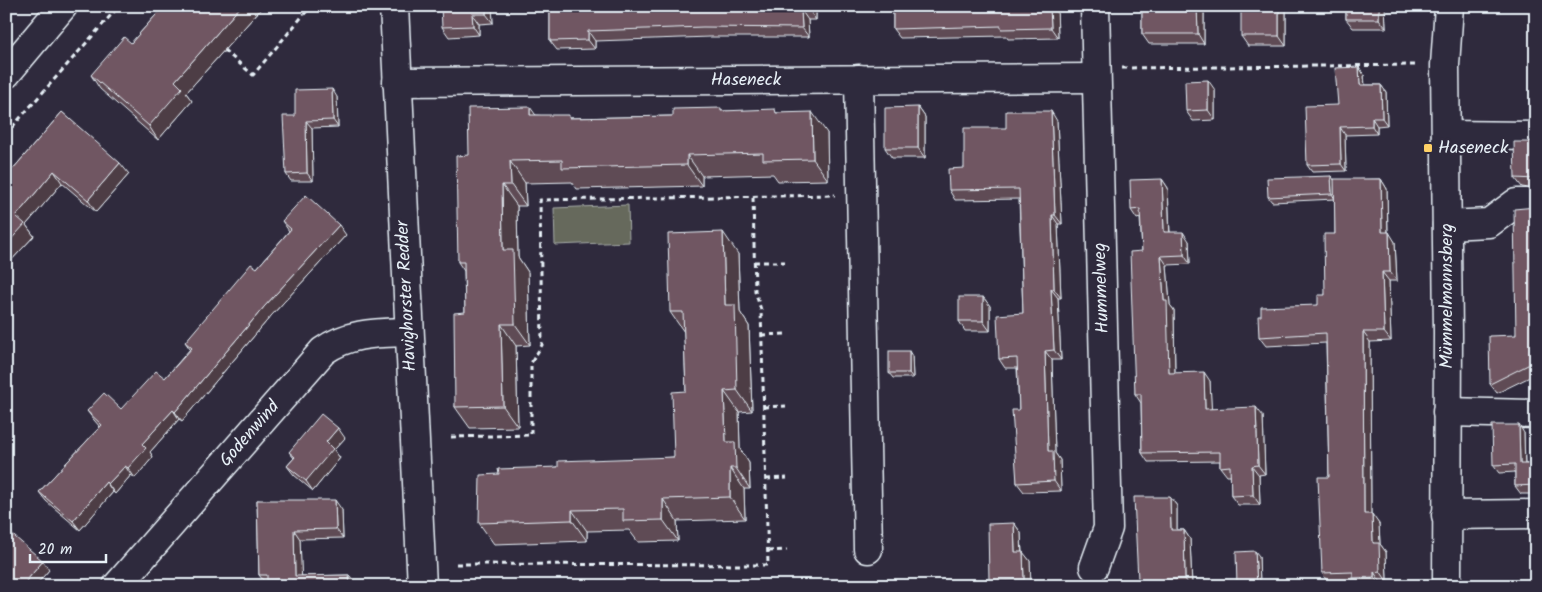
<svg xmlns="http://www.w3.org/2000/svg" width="1542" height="592" font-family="Kalam,sans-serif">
<rect width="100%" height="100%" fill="#2f2a3d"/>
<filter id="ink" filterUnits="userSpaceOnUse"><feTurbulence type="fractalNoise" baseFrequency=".02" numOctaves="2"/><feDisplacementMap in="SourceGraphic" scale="10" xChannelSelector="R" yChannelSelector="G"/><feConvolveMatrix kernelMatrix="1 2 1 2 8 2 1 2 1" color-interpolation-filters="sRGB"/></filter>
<g filter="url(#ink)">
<!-- green -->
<path fill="#66695b" stroke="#a7adaa" d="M628 205 629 242 555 245 554 208Z"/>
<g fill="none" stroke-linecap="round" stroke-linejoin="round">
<defs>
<g id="minor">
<path d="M394 6 422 586"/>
<path d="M6 74 63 6"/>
<path d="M859 79 868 549"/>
<path d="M397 82 1096 78"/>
<path d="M1446 135 1536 136"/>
<path d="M1447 225 1489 223 1516 203H1536"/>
<path d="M1447 412 1536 414"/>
<path d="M1446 515 1536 514"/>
<path d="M1094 567 1108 528 1095 6"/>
<path d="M117 586 323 351C349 332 378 333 409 332"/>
<path d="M1447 586 1448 333 1445 65 1449 6"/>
</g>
</defs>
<!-- minor casing -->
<use href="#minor" stroke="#e8f1f8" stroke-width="31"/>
<!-- path -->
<g stroke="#e8f1f8" stroke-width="3" stroke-dasharray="5 4" stroke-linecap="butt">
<path d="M6 8 8 6"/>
<path d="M224 50 253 75 311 6"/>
<path d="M1122 68 1416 65"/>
<path d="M6 134 119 6"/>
<path d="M754 262H785"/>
<path d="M762 335 785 334"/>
<path d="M764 407 786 406"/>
<path d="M451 437 531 435V363L542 345 540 200 835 195"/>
<path d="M766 479 787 478"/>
<path d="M768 551 787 550"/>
<path d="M456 564 768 565 761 310 755 291 753 197"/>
</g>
<!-- minor -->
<use href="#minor" stroke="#2f2a3d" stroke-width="28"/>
</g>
<!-- wall -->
<g fill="#5f4b54" stroke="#e8f1f8">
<path d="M164 6H258L260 10 186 93 192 101 158 140 100 89 91 75 131 43Z"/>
<path d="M492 6 493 23 479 24V35L449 37 442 27Z"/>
<path d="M550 6H816V20H808L809 37H710L595 41V49L557 50 550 41Z"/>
<path d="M893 6H1057L1058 38 1008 39 1006 36 900 38 893 29Z"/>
<path d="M1142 6H1204V44H1149L1142 34Z"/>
<path d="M1346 6H1385L1386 28H1353L1346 19Z"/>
<path d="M1286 7V46H1248L1241 36Z"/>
<path d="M1359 67 1364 75 1365 85H1381L1386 92 1387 125 1377 126V134L1345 135 1346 171 1312 172 1307 165 1338 105Z"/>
<path d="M1215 90V120L1193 121 1186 111Z"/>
<path d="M337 97 338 127 312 128 313 181H291L286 174 295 116Z"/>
<path d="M918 107 925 117V158H892L885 148Z"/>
<path d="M723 111 778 113 827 133 828 180 778 181 773 174 702 176V186L577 189 572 182 525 183 526 206H517L518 257 528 272 530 345 516 346 518 427 470 428 455 407 465 312 464 271 458 262 469 155 535 115 571 118 673 116Z"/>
<path d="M62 112 129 174 96 212 62 183 26 225 34 236 6 266V177Z"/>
<path d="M1057 121 1062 224H1058L1061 298H1058L1061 360H1052L1055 453 1060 460 1061 491 1024 492 1017 483 1019 410 1017 368H1005L999 359 1023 313 1019 199 955 200 949 190 964 168Z"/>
<path d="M1536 139V189L1522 187 1515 178 1529 142Z"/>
<path d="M1331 176 1334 180 1381 179 1387 189 1388 232 1395 242 1397 281H1389L1391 341 1370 342 1371 514 1379 524 1380 544 1386 552 1387 581H1380V586H1358L1356 582 1328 583 1322 573 1329 477 1326 343 1266 346 1259 337 1318 305 1325 295 1335 234V199L1272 202 1268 197Z"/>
<path d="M1162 179 1168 188 1170 232 1189 241 1190 264 1167 265 1170 305 1174 310 1175 373 1210 381 1211 409 1263 416 1265 474 1259 475 1260 505H1238L1231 496V476H1227L1220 467V461L1148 462 1142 453 1141 403 1135 394 1142 251 1140 218 1137 219 1131 210Z"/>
<path d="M1536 207V374L1497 393 1490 384 1516 335Z"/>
<path d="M282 221 346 235 271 316 182 421 179 419 150 452 153 457 135 478 131 475 115 494 113 492 80 530 46 501 39 492 100 427 94 420 87 411 121 409 165 378 190 349 185 342 257 268 289 231Z"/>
<path d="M738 254 740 312 749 326 752 411 739 412 740 449 749 463 750 489H744L745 519 677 521 678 541 638 542 629 530 587 531V541L494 544 479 523 499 474 558 467 674 457 686 391 684 332 670 312Z"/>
<path d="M983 297 990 306V331H965L959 321Z"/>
<path d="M912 356 913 378H893L889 373Z"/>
<path d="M1524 433 1525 464H1536V494H1521L1515 486V472L1499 473 1493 465Z"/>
<path d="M345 438 334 450 340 458 313 491 294 475 287 466 294 458 289 452Z"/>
<path d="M1170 497 1177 506V530H1184L1190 539 1192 586H1142L1138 580Z"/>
<path d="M257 500 342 510 343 538 300 539 301 576 349 575 356 584V586H271L270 584H266L259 575Z"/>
<path d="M1014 523 1021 533 1022 552 1030 561 1031 586H993L989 581Z"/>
<path d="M6 533 49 570 35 586H14L6 580Z"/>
<path d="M1259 556 1260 586H1237V585Z"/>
</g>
<!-- shaded-wall -->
<g fill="#4e3d45" stroke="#e8f1f8">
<path d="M241 6H258L260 10 186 93 192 101 158 140 149 126 175 81Z"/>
<path d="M486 6H492L493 23 486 14Z"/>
<path d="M809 6H816V20L809 10Z"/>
<path d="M1050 6H1057L1058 38 1051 28Z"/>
<path d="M1197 6H1204V44L1198 34Z"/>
<path d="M1279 6H1285L1286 7V46L1279 36Z"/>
<path d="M1379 6H1385L1386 28 1379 19Z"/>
<path d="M801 10 808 20 809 37 802 28Z"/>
<path d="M472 14 479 24V35L473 26Z"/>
<path d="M588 31 595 41V49L588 40Z"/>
<path d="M1359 67 1364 75 1365 93 1360 85Z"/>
<path d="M1208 80 1215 90V120L1208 110Z"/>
<path d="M1381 85 1386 92 1387 125 1382 118Z"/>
<path d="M332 89 337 97 338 127 333 120Z"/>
<path d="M530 107 545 128 530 115Z"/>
<path d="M918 107 925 117V158L918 148Z"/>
<path d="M1051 111 1057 121 1062 224 1055 215Z"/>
<path d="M812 112 827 133 828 180 813 159Z"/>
<path d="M1372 118 1377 126V134L1372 126Z"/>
<path d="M306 121 312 128 313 181 307 173Z"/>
<path d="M1340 127 1345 135 1346 171 1341 164Z"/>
<path d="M687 155 702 176V186L687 165Z"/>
<path d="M510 161 525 183 526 206 511 185Z"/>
<path d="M120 163 129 174 96 212 88 200Z"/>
<path d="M54 171 62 183 26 225 34 236 6 266V245L16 216Z"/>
<path d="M1331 176 1335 181V199L1332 194Z"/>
<path d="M1162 179 1168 188 1170 241 1164 232Z"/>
<path d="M1381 179 1387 189 1388 242 1382 232Z"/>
<path d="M502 185 517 206 518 257 528 272 530 345 515 324 503 250Z"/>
<path d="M1052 215 1058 224 1061 298 1054 289Z"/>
<path d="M339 225 346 235 271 316 182 421 175 412 264 307Z"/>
<path d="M723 232 738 254 740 312 749 326 752 411 737 390 725 305Z"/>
<path d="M1183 232 1189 241 1190 264 1184 255Z"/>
<path d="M1389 232 1395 242 1397 281 1390 272Z"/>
<path d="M1161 256 1167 265 1170 305 1174 310 1175 382 1169 373Z"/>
<path d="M1382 272 1389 281 1391 341 1384 332Z"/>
<path d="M1051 289 1058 298 1061 360 1054 350Z"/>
<path d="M983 297 990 306V331L983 321Z"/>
<path d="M501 324 516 346 518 427 503 406Z"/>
<path d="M1363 332 1370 342 1371 524 1364 514Z"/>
<path d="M909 351 912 356 913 378 909 373Z"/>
<path d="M1045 351 1052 360 1055 453 1060 460 1061 491 1054 481 1048 451Z"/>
<path d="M1204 372 1210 381 1212 418 1205 409Z"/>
<path d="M724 391 739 412 740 449 749 463 750 489 736 468 726 442Z"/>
<path d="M1256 407 1263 416 1265 474 1258 465Z"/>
<path d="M173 410 179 419 150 452 153 457 135 478 128 468 142 444Z"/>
<path d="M1519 425 1524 433 1525 472 1520 464Z"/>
<path d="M338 428 345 438 334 450 340 458 313 491 306 481 326 442Z"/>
<path d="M125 466 131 475 115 494 108 484Z"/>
<path d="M1252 466 1259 475 1260 505 1253 495Z"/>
<path d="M730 468 744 489 745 519 730 497Z"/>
<path d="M106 482 113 492 80 530 73 521Z"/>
<path d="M1170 497 1177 506V539L1171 530Z"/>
<path d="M663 499 677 521 678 541 663 520Z"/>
<path d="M335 500 342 510 343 538 336 529Z"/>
<path d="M572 510 587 531V541L572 520Z"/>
<path d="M1372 514 1379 524 1380 544 1386 552 1387 581 1380 571 1373 543Z"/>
<path d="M1014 523 1021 533 1022 562 1015 552Z"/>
<path d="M294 530 300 539 302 585 295 576Z"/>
<path d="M1184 530 1190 539 1192 586H1190L1185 579Z"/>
<path d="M1255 551 1259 556 1260 586H1257V585Z"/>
<path d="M1023 552 1030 561 1031 586H1028L1024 580Z"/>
<path d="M43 561 49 570 35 586H22Z"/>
<path d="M1374 572 1380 581V586L1374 577Z"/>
<path d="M349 575 356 584V586H350Z"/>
</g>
<!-- building -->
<g fill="#6f5762" stroke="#e8f1f8">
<path d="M164 6H241L175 81 182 88 149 126 91 75 124 37 131 43Z"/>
<path d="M441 6H486V14H472L473 26 442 27Z"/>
<path d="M550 6H809V10H801L802 28 703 27 588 31V40L550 41Z"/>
<path d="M893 6H1050L1051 28 1001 29V26L893 29Z"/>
<path d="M1142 6H1197L1198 34H1142Z"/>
<rect x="1241" y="6" width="38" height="30"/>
<rect x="1346" y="6" width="33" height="13"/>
<path d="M1359 67 1360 85H1381L1382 118H1372V126L1340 127 1341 164 1307 165 1305 106 1338 105 1335 68Z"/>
<path d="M1208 80V110L1186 111 1185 81Z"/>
<path d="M332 89 333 120 306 121 307 173 286 174 283 116H295V90Z"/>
<path d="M530 107V115H569V118L673 116V109L721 108V111L775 109 776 113 812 112 813 159 763 160V153L687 155V165L562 168V160L510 161 511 185H502L503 250H513L515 324H501L503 406 455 407 454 313 465 312 464 262H458L456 156 469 155 468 108Z"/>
<path d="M918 107V148H885V108Z"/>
<path d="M1006 111H1051L1055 215H1052L1054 289H1051L1054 350 1045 351 1048 451H1053L1054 481 1017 483 1012 410H1019L1017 358 999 359 997 315 1023 313 1019 189 949 190 948 169 964 168V128H1006Z"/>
<path d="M62 112 120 163 88 200 54 171 16 216 25 224 6 245V177Z"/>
<path d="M1536 139V179L1515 178 1514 142H1529Z"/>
<path d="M1331 176 1332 194 1268 197 1267 178Z"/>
<path d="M1162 179 1164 232H1183L1184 255 1161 256 1164 301H1167L1169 373 1204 372 1205 409 1256 407 1258 465 1252 466 1253 495 1231 496 1230 466 1220 467V452L1142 453 1141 394H1135L1130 252 1142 251 1140 209 1131 210 1130 180Z"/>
<path d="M1334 179H1381L1382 232H1389L1390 272H1382L1384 332H1363L1364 514H1372L1373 543H1379L1380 571 1374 572V577L1353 578V572L1322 573 1318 477H1329L1326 333 1259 337 1258 316H1261V307L1318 305V295H1325L1324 234H1335Z"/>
<path d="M306 195 339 225 264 307 175 412 173 410 142 444 146 448 128 468 125 466 108 484 106 482 73 521 39 492 102 425 87 411 104 393 121 409 156 371 165 378 192 348 185 342 251 264 257 268 291 229 282 221Z"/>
<path d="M1536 207V361L1490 384 1489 336 1516 335 1514 209Z"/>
<path d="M723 232 725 305H735L737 390 724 391 726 442H735L736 468H730V497L663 499V520L623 521V509L572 510V520L479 523 480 475 499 474 498 469 558 467V461L674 457 672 392 686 391 683 312H670L668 234Z"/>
<rect x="959" y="297" width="24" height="24"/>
<rect x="889" y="351" width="20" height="22"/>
<path d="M321 414 338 428 326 442 333 449 306 481 287 466 295 457 289 452Z"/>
<path d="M1492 425H1519L1520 464H1536V485L1515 486V464L1493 465Z"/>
<path d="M1134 497H1170L1171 530H1184L1185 579 1138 580Z"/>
<path d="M257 500H335L336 529 294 530 295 576 349 575 350 586H280V579L267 580V575H259Z"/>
<path d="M1014 523 1015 552H1023L1024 580 989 581 988 524Z"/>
<path d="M8 531 43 561 22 586H18L6 576V533Z"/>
<path d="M1255 551 1257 585H1237L1236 552Z"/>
</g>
</g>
<!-- markers -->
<rect fill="#ffd166" stroke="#2f2a3d" stroke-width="2" x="1423" y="143" width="10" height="10" rx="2.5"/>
<g text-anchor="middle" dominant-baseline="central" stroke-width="5" stroke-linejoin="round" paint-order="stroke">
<!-- street labels -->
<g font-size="18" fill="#e8f1f8" stroke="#2f2a3d">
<text x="746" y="80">Haseneck</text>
<text transform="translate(1102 288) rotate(-92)">Hummelweg</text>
<text transform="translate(407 296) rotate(-93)">Havighorster Redder</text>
<text transform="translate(1447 296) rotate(-90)">Mümmelmannsberg</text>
<text transform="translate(250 434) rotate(-49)">Godenwind</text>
</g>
<!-- poi labels -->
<g font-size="18" fill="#e8f1f8" stroke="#2f2a3d" text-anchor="start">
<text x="1438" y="148">Haseneck</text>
</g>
</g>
<!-- margin -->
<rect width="1542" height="592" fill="none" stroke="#2f2a3d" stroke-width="25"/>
<rect x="12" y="12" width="1517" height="567" fill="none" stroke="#e8f1f8" stroke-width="2" filter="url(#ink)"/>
<!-- scale -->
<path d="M30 554v8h76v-8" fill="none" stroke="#e8f1f8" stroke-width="2.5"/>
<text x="38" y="554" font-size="15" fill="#e8f1f8" stroke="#2f2a3d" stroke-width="4" paint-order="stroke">20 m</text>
</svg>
